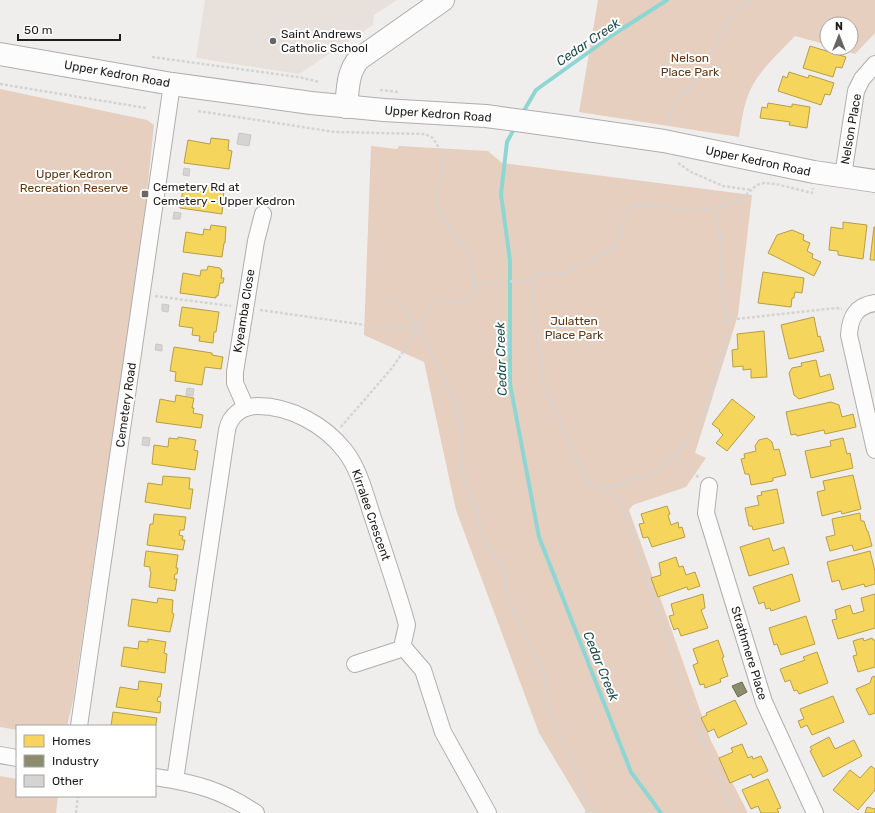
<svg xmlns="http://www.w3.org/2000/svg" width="875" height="813" font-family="Rubik,sans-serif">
<rect width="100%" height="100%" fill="#f0eeec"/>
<!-- built -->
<path fill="#e7e0db" d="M205 0H397L374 15 373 25 299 74 196 58Z"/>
<!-- green -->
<g fill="#e6cfbe">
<path d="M598 0H875V33L855 54 836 48H851V24H827V45L795 36C782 50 763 67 754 83 744 99 742 119 739 137L579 112Z"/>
<path d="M0 89 147 120 154 125 144 221 135 283 73 701 67 726H17V730L0 727Z"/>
<path d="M371 146 397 149 399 146 488 151 502 163 752 195 738 315 695 453 706 458 686 487 633 505 629 510 711 741 748 813H587L539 733 456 510 424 362 364 335Z"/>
<path d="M0 776 17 779V796H58L56 813H0Z"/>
</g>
<!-- homes -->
<g fill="#f6d55c" stroke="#b69e49">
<path d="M810 46 846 57 842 68 836 67 833 77 803 68Z"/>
<path d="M789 72 808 78 809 75 834 83 830 95 825 94 821 105 778 91 783 76 787 78Z"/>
<path d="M768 103 792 107V104L810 107 807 128 789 125 790 122 760 118 762 107 767 108Z"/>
<path d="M211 138 229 140 228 150 232 151 229 169 184 163 188 140 210 144Z"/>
<path d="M203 185 212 186 211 187 224 189 222 214 180 208 183 189 202 192Z"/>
<path d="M843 222 867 225 863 259 838 255V251L829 250 831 227 843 229Z"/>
<path d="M211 225 226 227 225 243H224L222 257 183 252 186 232 203 235 204 229 210 230Z"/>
<path d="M874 227H875V260H870Z"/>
<path d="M792 230 804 235 803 240 810 243 807 251 813 254 812 258 821 262 814 276 768 253 777 235Z"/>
<path d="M208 266 220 268V269L222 270 221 278H224L223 283H220L218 296H216V298L180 293 183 273 200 276 201 270H207Z"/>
<path d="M763 272 804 278 802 293 795 292 794 298H792L791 307 758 303Z"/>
<path d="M182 307 219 312 216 332H214L213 343 199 341 200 336 192 335 193 328 179 326Z"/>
<path d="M814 317 818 337 820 336 824 351 789 359 781 325Z"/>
<path d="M764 331 767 377 751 378V369L743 370V366L733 367 732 350 738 349 737 334Z"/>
<path d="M174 347 212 353V355L223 357 221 369 205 367 202 385 175 381 176 372 170 371Z"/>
<path d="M816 360 820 377 830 374 834 389 799 399 794 395 789 373 792 368 802 366 801 363Z"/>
<path d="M176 395 194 398 192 408H194L193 413 203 415 201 428 156 422 160 399 175 402Z"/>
<path d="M732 399 755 417 727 451 716 443 723 435 719 431 720 430 712 424Z"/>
<path d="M831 402 839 405 842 417 853 414 856 427 825 434 824 430 797 436 796 434 791 435 786 412Z"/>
<path d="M178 437 196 440 194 450 198 451 195 470 152 464 154 445 168 447 169 438 178 439Z"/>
<path d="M767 438 772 442 774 450 779 449 786 475 773 478V481L751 485 749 474H745L741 459 745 458 744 454 756 451 755 446 759 440Z"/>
<path d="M843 438 847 454 850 453 853 468 811 478 805 451 831 446 830 441Z"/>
<path d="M853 475 861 509 842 514 841 511 822 516 817 492 825 490 823 481Z"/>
<path d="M163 476 190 478 189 489H193L190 509 145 502 148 483 162 485Z"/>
<path d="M777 489 784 523 753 530 752 526H749L745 508 759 505 757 496 762 495 761 492Z"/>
<path d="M667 506 670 514 668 515 671 525 678 522 679 528 682 527 685 537 652 547 648 537 643 538 639 524 644 523 641 514Z"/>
<path d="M860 513 861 521H864L867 531H868L872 546 854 551 852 545 830 551 826 537 835 535 832 519Z"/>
<path d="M154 514 186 517 184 530H180L179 535 183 536 182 540H185L183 550 147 545 150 524H153Z"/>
<path d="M769 538 773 551 784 547 789 564 749 576 740 547Z"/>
<path d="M146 551 178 555 176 568H178L177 574H175L174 579H177L175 591 149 587 151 572 150 571V567L144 566Z"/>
<path d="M870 551 875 571V584L865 587 864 584 842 590 839 580 832 582 827 562Z"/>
<path d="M676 557 679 567 683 566 686 575 695 572 700 586 688 590 687 587 658 597 651 578 661 575 659 563Z"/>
<path d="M792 574 800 601 771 611 770 608 766 609 764 602 759 604 753 587Z"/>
<path d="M703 594 705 608 701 610 708 628 681 636 678 628 674 630 669 616 674 615 671 604Z"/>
<path d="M875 594V628L838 639 832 620 837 619 835 610 850 605 853 614 864 611 861 598Z"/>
<path d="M158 598 173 600 172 613 174 614 170 632 128 626 132 599 157 603Z"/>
<path d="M806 616 815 644 781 655 777 644 774 645 769 628Z"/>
<path d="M863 638 864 641 872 638 873 640H875V667L858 672 853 656 857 655 853 641Z"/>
<path d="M148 639 166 642 164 653 167 654 165 673 121 666 124 647 138 649 139 641 148 642Z"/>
<path d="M718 640 724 657 722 658 728 676 720 679 721 682 705 688 704 684 700 685 693 665 698 663 693 649Z"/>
<path d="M817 652 828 683 799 694 797 690 794 691 790 680 785 682 780 669 805 660 803 657Z"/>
<path d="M875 676V713L869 715 856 689 870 683 872 677Z"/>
<path d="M139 681 162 684 160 697H158L157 701 161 702 160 713 116 707 120 687 138 690Z"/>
<path d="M833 696 844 722 812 735 807 725 801 728 798 721 804 719 800 709Z"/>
<path d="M735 700 747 724 718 738 714 729 708 732 701 718 707 715 706 713Z"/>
<path d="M113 712 157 718 155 730V726H111Z"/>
<path d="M829 737 835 749 854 740 862 756 823 777 810 751 812 750 810 747Z"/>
<path d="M742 744 748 758 752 756 753 759 761 756 768 771 753 778 751 774 730 783 719 758 733 752 731 748Z"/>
<path d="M871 766 875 769V790L858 810 833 790 850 770 860 778Z"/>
<path d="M768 779 781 808 777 809 779 813H761L758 806 751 809 742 790Z"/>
<path d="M867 807 875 809V813H865Z"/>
</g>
<!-- industry -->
<path fill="#8c8c6e" stroke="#6b6b55" d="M742 682 747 692 738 697 732 686Z"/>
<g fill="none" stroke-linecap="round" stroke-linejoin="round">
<!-- stream -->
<g stroke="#8ed6d4" stroke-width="4">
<path d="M522 114 536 90 614 34 667 0"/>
<path d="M515 127 507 142 501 194 510 261V384L539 537 631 772 661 813"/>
</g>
</g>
<!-- building -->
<g fill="#d6d4d3" stroke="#cac8c6">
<path d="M239 133 251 135 249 146 237 144Z"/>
<path d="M184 168 190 169 189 176 183 175Z"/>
<path d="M174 212 181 213 180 219H173Z"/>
<path d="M162 304 169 305 168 312 162 311Z"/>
<path d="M156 344 162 345V351L155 350Z"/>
<path d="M187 388 194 389 193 396 186 395Z"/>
<path d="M143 437 150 438 149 446 142 445Z"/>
</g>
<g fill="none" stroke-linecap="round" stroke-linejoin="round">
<defs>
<g id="street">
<path d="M843 176 856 91 862 79 875 64"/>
<path d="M875 303C856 306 850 317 849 335L875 450"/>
<path d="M246 408 235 383V372L256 241 263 214"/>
<path d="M709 486 706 513 764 702 815 813"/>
<path d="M355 664 404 648"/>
<path d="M79 726 172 84"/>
<path d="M0 755 17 758"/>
<path d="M155 777C195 783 222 790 256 813"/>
<path d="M175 780 227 430C230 415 242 406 258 406 290 406 325 425 345 451 359 469 365 494 372 515 383 548 394 581 404 614L407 625 403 643 404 648 423 670 443 732 488 813"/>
</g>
<g id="secondary">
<path d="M0 54 172 84 311 103 384 110 486 116 567 127 664 141 814 172 875 181"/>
<path d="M346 107C348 91 347 72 359 59L443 0"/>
</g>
</defs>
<!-- street casing -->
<use href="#street" stroke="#b0aead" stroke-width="18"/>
<!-- secondary casing -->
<use href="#secondary" stroke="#b0aead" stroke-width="24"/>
<!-- path -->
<g stroke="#d5d4d4" stroke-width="2.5" stroke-dasharray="3 2" stroke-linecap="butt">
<path d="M152 57 298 77 320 82"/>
<path d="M0 84 146 108"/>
<path d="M380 90 399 92"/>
<path d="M198 111 335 132 425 134 433 138 442 153 444 170 437 194V206L442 218 461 242 471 258 475 292 468 299 452 301 437 299 420 320 411 340 392 368 340 428"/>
<path d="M668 124 671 112 678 98 699 79 706 69 716 42 728 18 749 0"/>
<path d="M678 163 691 172 723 186 751 190"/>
<path d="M532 280 536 276 540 273 556 275 565 273 606 253 613 248 618 241 625 214 628 210 638 204 700 211 724 205 740 200 757 185 764 183 776 184 812 193 813 188"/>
<path d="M475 284 532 280 536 330 545 388 587 482 594 487 602 489 617 498 624 510 689 707 723 790 734 813"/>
<path d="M155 296 231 306"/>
<path d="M391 300 404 309 417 327 433 356 454 400 463 431 461 469 477 512 482 534 490 551 502 565 506 577V594L544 675 549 712 565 743 590 810 593 813"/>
<path d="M260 310 387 328 417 327"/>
<path d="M727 320 836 308 842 309"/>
<path d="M675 454 699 478"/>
<path d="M603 489 651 473 665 465 690 438 699 425 707 405 726 339 727 320 721 278 723 243 714 208"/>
<path d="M76 813 78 796"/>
<path d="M585 813 590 810"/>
</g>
<!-- street -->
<use href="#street" stroke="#fdfcfc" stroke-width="16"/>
<!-- secondary -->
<use href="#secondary" stroke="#fdfcfc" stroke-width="22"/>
</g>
<!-- markers -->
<g fill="#686665" stroke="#fff" stroke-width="1.5">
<circle cx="273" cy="41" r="4"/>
<rect x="141" y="190" width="8" height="8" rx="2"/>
</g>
<g text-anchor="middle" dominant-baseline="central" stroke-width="4" stroke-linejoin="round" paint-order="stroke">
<!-- poi labels -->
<g font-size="12" fill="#1f1d1c" stroke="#fff" text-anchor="start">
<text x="281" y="34">Saint Andrews<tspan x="281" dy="14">Catholic School</tspan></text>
<text x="153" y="187">Cemetery Rd at<tspan x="153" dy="14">Cemetery - Upper Kedron</tspan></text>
</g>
<!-- park labels -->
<g font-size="12" fill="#5e3612" stroke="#fff">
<text x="690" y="58">Nelson<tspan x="690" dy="14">Place Park</tspan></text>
<text x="74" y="174">Upper Kedron<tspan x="74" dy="14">Recreation Reserve</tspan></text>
<text x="574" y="321">Julatten<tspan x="574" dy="14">Place Park</tspan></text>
</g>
<!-- street labels -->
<g font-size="12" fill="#1f1d1c" stroke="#fff">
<text transform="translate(117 74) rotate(10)">Upper Kedron Road</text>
<text transform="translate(438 114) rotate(4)">Upper Kedron Road</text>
<text transform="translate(851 129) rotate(-80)">Nelson Place</text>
<text transform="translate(758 161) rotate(12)">Upper Kedron Road</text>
<text transform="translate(244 311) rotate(-81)">Kyeamba Close</text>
<text transform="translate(126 405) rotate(-82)">Cemetery Road</text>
<text transform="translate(371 515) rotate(71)">Kirralee Crescent</text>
<text transform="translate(749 653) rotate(73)">Strathmere Place</text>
</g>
<!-- water labels -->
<g font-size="13" font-style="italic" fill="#1f4d4d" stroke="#fff">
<text transform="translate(588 42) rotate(-34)">Cedar Creek</text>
<text transform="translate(501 359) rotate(-92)">Cedar Creek</text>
<text transform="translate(601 666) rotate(68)">Cedar Creek</text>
</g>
</g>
<!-- legend -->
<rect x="16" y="725" width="140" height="72" fill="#ffffff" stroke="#a5a5a4"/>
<rect x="24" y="735" width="20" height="12" fill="#f6d55c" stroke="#a5a5a4"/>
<text x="52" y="745" font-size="12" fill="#1f1d1c">Homes</text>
<rect x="24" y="755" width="20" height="12" fill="#8c8c6e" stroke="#a5a5a4"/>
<text x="52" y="765" font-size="12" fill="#1f1d1c">Industry</text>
<rect x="24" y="775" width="20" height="12" fill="#d6d4d3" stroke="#a5a5a4"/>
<text x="52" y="785" font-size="12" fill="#1f1d1c">Other</text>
<!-- north arrow -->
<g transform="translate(839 36)"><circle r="19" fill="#ffffff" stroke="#a5a5a4"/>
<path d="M0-3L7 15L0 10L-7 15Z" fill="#686665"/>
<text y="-6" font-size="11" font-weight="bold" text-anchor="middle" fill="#1f1d1c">N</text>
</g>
<!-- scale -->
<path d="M18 34v6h102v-6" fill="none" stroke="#1f1d1c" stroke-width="2"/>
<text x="24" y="34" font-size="12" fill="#1f1d1c" stroke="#ffffff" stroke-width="3" paint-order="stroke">50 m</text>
</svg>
